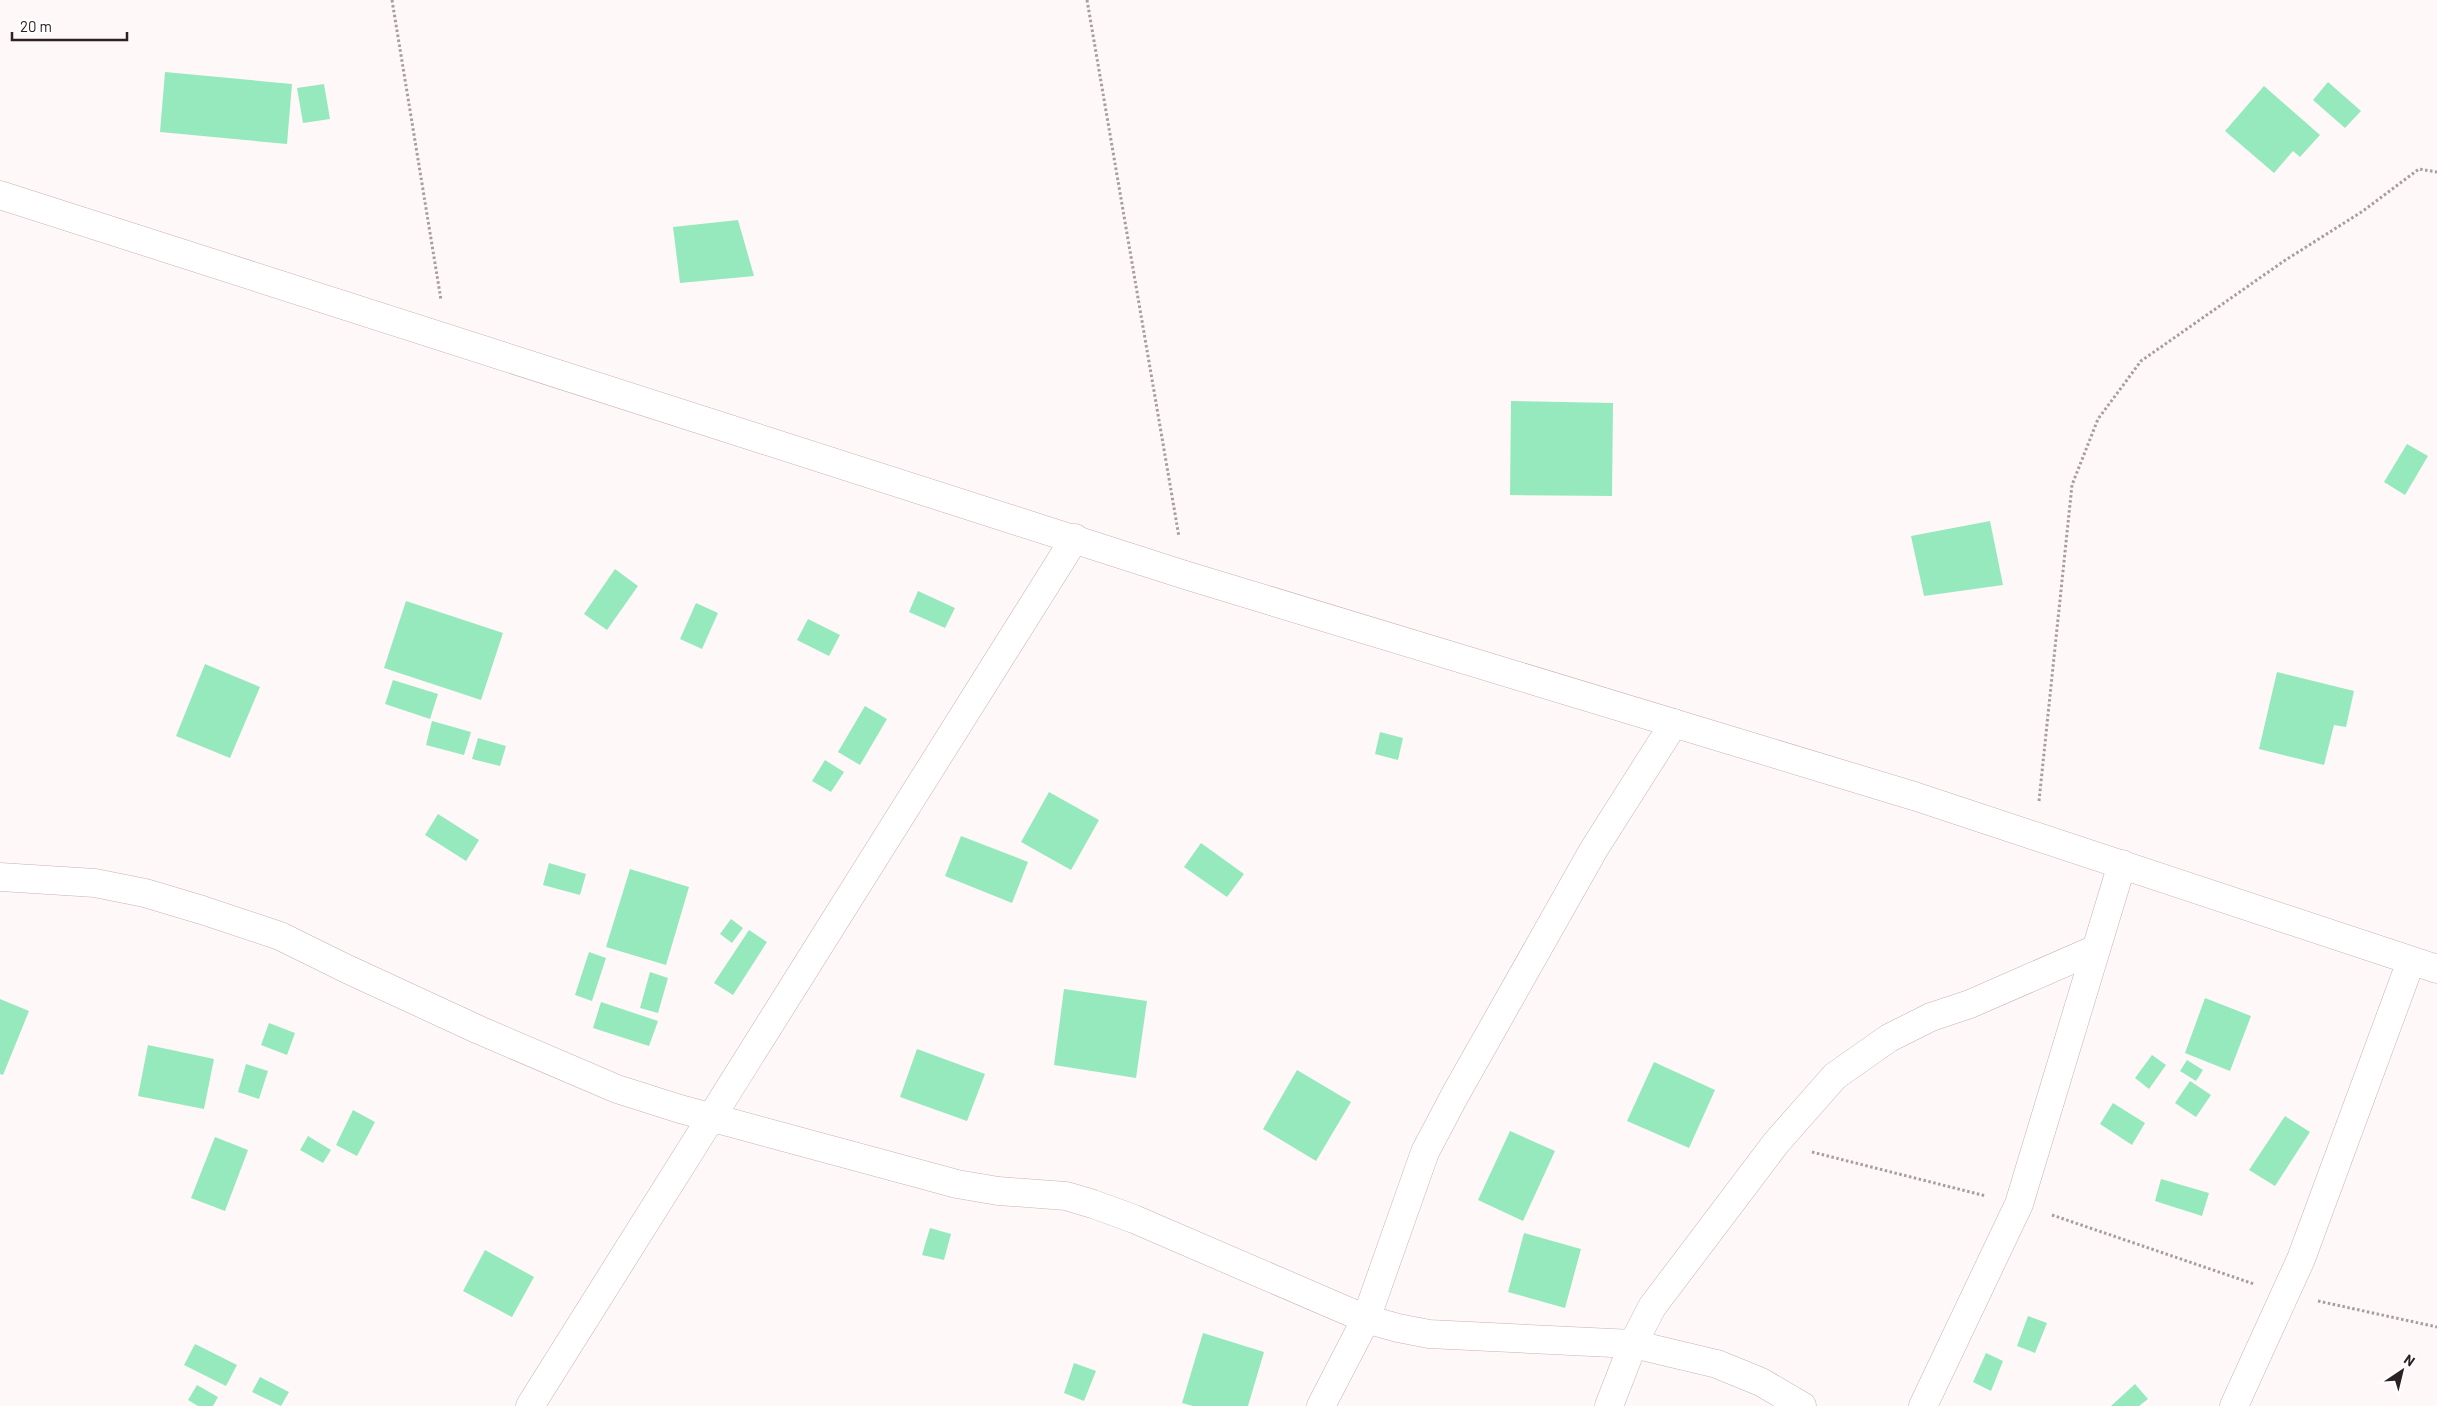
<svg xmlns="http://www.w3.org/2000/svg" width="2437" height="1406" font-family="Barlow,sans-serif">
<rect width="100%" height="100%" fill="#fef8f9"/>
<!-- building -->
<g fill="#96e9bd">
<path d="M165 72 292 84 287 144 160 132Z"/>
<path d="M2328 82 2361 111 2345 128 2313 100Z"/>
<path d="M324 84 330 119 303 123 297 88Z"/>
<path d="M2264 86 2320 135 2300 157 2293 151 2274 173 2225 131Z"/>
<path d="M738 220 754 276 680 283 673 227Z"/>
<path d="M1511 401 1613 403 1612 496 1510 495Z"/>
<path d="M2407 444 2428 456 2405 495 2384 482Z"/>
<path d="M1990 521 2003 585 1924 596 1911 536Z"/>
<path d="M615 569 638 586 607 630 584 614Z"/>
<path d="M918 591 955 608 945 628 909 612Z"/>
<path d="M406 601 503 633 481 700 384 668Z"/>
<path d="M696 603 718 613 702 649 680 639Z"/>
<path d="M808 619 840 635 829 656 797 640Z"/>
<path d="M205 664 260 687 230 758 176 736Z"/>
<path d="M2277 672 2354 691 2346 727 2334 725 2324 765 2259 749Z"/>
<path d="M393 680 438 694 430 719 385 704Z"/>
<path d="M865 706 887 719 860 765 838 752Z"/>
<path d="M432 721 471 732 464 755 426 745Z"/>
<path d="M1380 732 1403 738 1398 760 1375 754Z"/>
<path d="M478 738 506 746 500 766 472 759Z"/>
<path d="M825 760 844 772 831 792 812 781Z"/>
<path d="M1049 792 1099 820 1071 870 1021 842Z"/>
<path d="M438 814 479 840 466 861 425 835Z"/>
<path d="M961 836 1028 862 1012 903 945 876Z"/>
<path d="M1201 843 1244 874 1227 897 1184 867Z"/>
<path d="M549 863 586 874 580 895 543 885Z"/>
<path d="M630 869 689 887 666 965 606 947Z"/>
<path d="M731 919 743 928 732 943 720 934Z"/>
<path d="M749 930 767 942 733 995 714 983Z"/>
<path d="M589 952 606 958 592 1001 575 995Z"/>
<path d="M650 972 668 978 658 1013 640 1008Z"/>
<path d="M1064 989 1147 1001 1136 1078 1054 1065Z"/>
<path d="M2205 998 2251 1016 2230 1071 2185 1053Z"/>
<path d="M0 999 29 1011 3 1075 0 1074Z"/>
<path d="M601 1002 658 1021 649 1046 593 1028Z"/>
<path d="M269 1023 295 1033 287 1055 261 1045Z"/>
<path d="M148 1045 214 1059 204 1109 138 1096Z"/>
<path d="M917 1049 985 1074 967 1121 900 1097Z"/>
<path d="M2152 1055 2166 1065 2149 1089 2135 1078Z"/>
<path d="M2187 1060 2203 1070 2196 1081 2180 1071Z"/>
<path d="M1654 1062 1715 1090 1689 1148 1627 1121Z"/>
<path d="M246 1064 268 1071 259 1099 238 1092Z"/>
<path d="M1297 1070 1351 1102 1316 1161 1263 1129Z"/>
<path d="M2190 1081 2211 1095 2196 1117 2175 1103Z"/>
<path d="M2113 1103 2145 1123 2132 1145 2100 1124Z"/>
<path d="M353 1110 375 1122 357 1156 336 1145Z"/>
<path d="M2285 1116 2310 1132 2275 1186 2249 1170Z"/>
<path d="M1510 1131 1555 1151 1523 1221 1478 1200Z"/>
<path d="M308 1136 331 1150 323 1163 300 1150Z"/>
<path d="M215 1137 248 1150 225 1211 191 1198Z"/>
<path d="M2161 1179 2209 1193 2202 1216 2155 1201Z"/>
<path d="M930 1228 951 1234 944 1260 922 1255Z"/>
<path d="M1524 1233 1581 1249 1565 1308 1508 1292Z"/>
<path d="M485 1250 534 1277 512 1317 463 1291Z"/>
<path d="M2028 1316 2047 1323 2035 1353 2017 1346Z"/>
<path d="M1203 1333 1264 1352 1248 1406H1193L1182 1403Z"/>
<path d="M195 1344 237 1365 226 1386 184 1365Z"/>
<path d="M1986 1353 2003 1361 1991 1391 1973 1382Z"/>
<path d="M1074 1363 1096 1371 1084 1401 1064 1393Z"/>
<path d="M260 1377 289 1392 281 1406 252 1392Z"/>
<path d="M2135 1384 2148 1399 2139 1406H2111Z"/>
<path d="M197 1385 218 1397 213 1406H198L188 1400Z"/>
</g>
<g fill="none" stroke-linecap="round" stroke-linejoin="round">
<defs>
<g id="minor">
<path d="M0 877 95 883 145 893 202 910 280 936 347 969 479 1030 617 1089 680 1109 957 1184 998 1191 1066 1196 1093 1204 1134 1219 1366 1319 1398 1328 1429 1334 1633 1344 1717 1364 1761 1382 1802 1406"/>
<path d="M530 1406 1075 538"/>
<path d="M1321 1406 1366 1319 1425 1152 1455 1095 1594 849 1674 723"/>
<path d="M1609 1406 1633 1344 1652 1307 1776 1143 1835 1076 1889 1038 1931 1017 1970 1004 2096 949"/>
<path d="M1923 1406 2019 1204 2122 864"/>
<path d="M2234 1406 2301 1259 2411 961"/>
</g>
<path id="tertiary" d="M0 195 1185 575 1914 796 2437 969"/>
</defs>
<!-- minor casing -->
<use href="#minor" stroke="#cab0b6" stroke-width="29"/>
<!-- tertiary casing -->
<use href="#tertiary" stroke="#cab0b6" stroke-width="29"/>
<!-- path -->
<g stroke="#a69ea0" stroke-width="3" stroke-dasharray="2.5 2.5" stroke-linecap="butt">
<path d="M392 0 441 300"/>
<path d="M1087 0 1179 537"/>
<path d="M2039 801 2072 485 2098 419 2141 361 2284 261 2363 211 2419 169 2437 172"/>
<path d="M1812 1152 1986 1196"/>
<path d="M2052 1215 2254 1284"/>
<path d="M2318 1301 2437 1327"/>
</g>
<!-- minor -->
<use href="#minor" stroke="#fff" stroke-width="28"/>
<!-- tertiary -->
<use href="#tertiary" stroke="#fff" stroke-width="28"/>
</g>
<!-- north arrow -->
<g transform="translate(2402 1371) rotate(35)" stroke="#ffffff" stroke-width="4" paint-order="stroke">
<path d="M0-4L9 19L0 12L-9 19Z" fill="#2c2124"/>
<text y="-8" font-size="14" font-weight="bold" text-anchor="middle" fill="#2c2124">N</text>
</g>
<!-- scale -->
<path d="M12 32v8h115v-8" fill="none" stroke="#2c2124" stroke-width="2.5"/>
<text x="20" y="32" font-size="15" fill="#2c2124" stroke="#ffffff" stroke-width="4" paint-order="stroke">20 m</text>
</svg>
